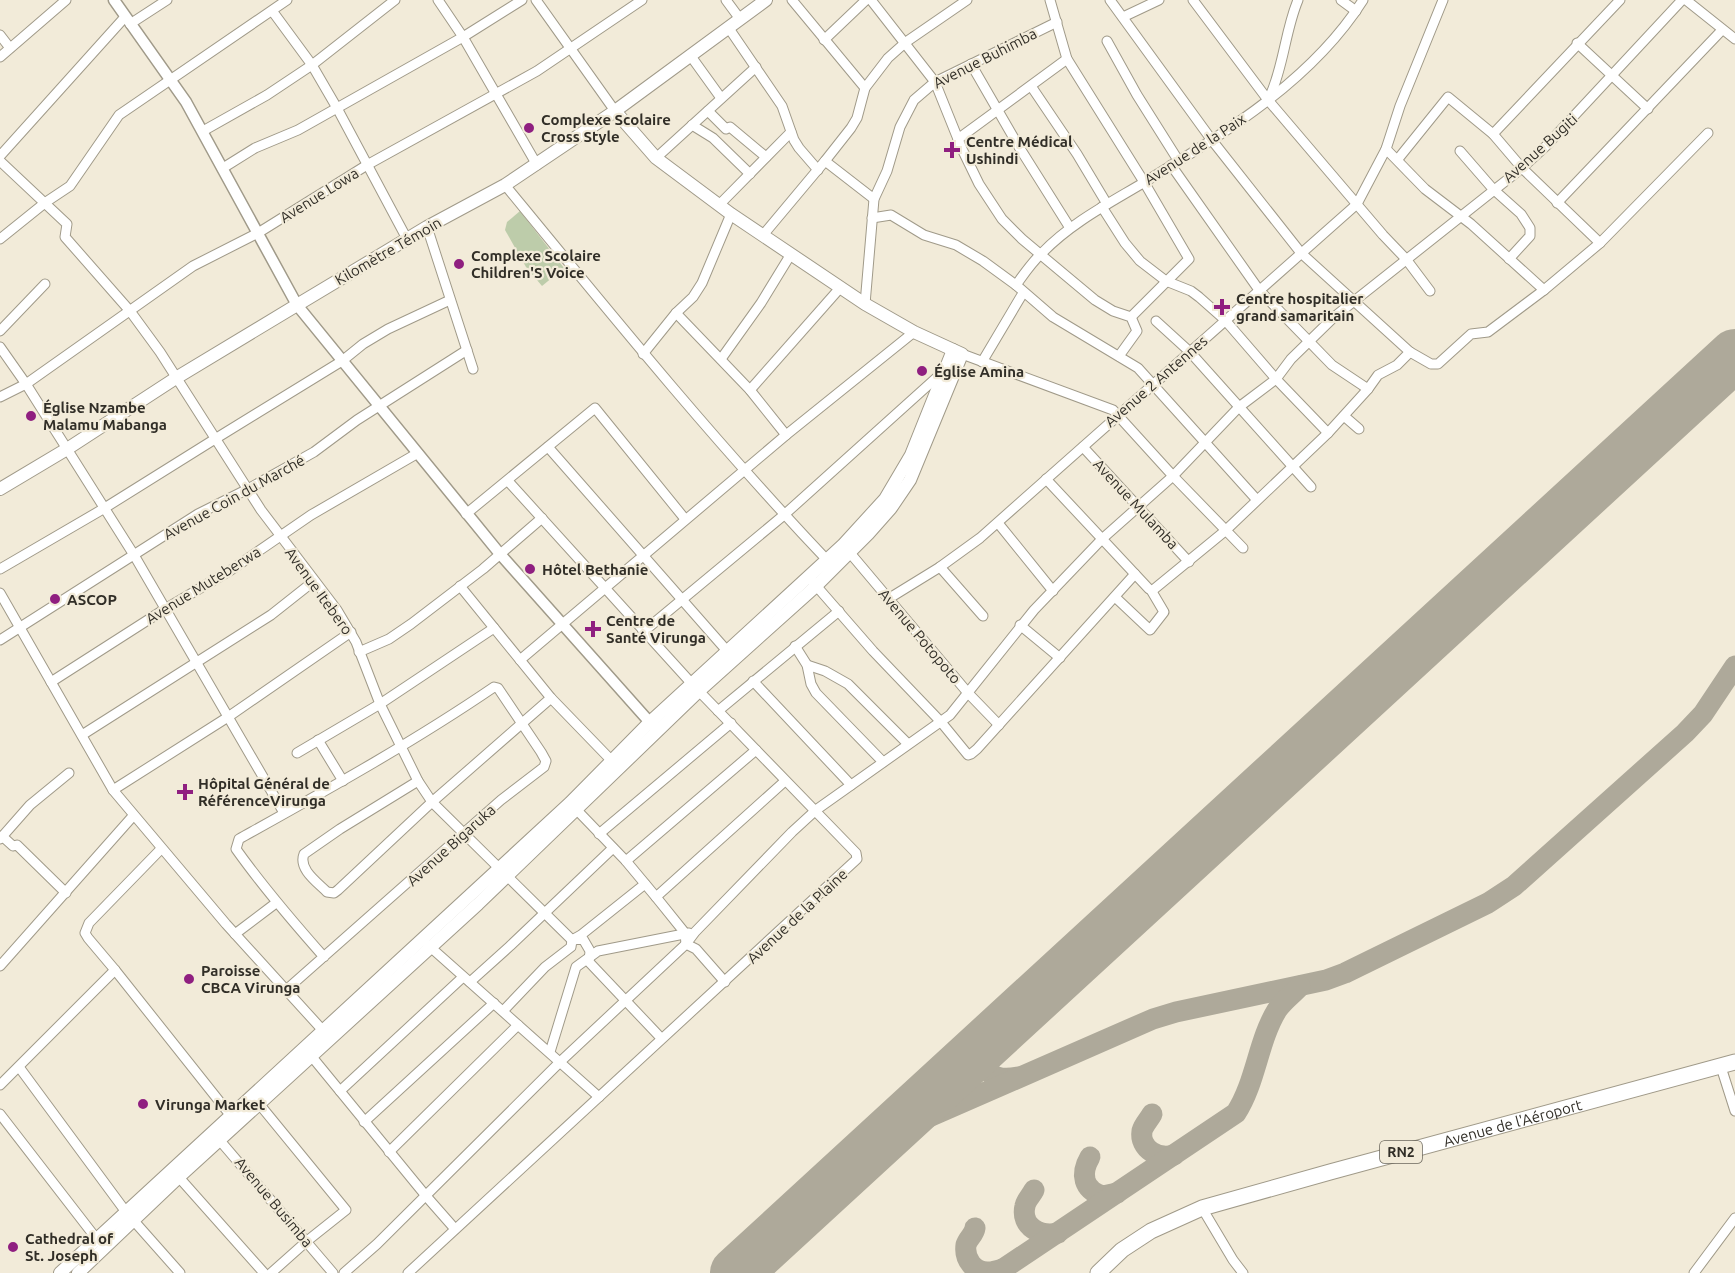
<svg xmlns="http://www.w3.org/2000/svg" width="1735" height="1273" font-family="Ubuntu,sans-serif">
<rect width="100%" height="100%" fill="#f2ebd9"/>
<!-- green -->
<path fill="#bdccaa" d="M520 211 564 268 542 286 526 267 505 230 507 222Z"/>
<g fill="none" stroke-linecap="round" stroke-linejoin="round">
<!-- taxiway -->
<g stroke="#aea99a" stroke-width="21">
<path d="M988 1041C978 1067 989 1083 1018 1077"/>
<path d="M1152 1114C1149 1120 1144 1124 1142 1131 1139 1149 1159 1160 1174 1155"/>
<path d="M878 1142 897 1131 1153 1019 1176 1012 1326 980 1345 973 1488 903 1514 886 1685 733 1703 714 1735 666"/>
<path d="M1090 1157C1080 1174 1083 1190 1103 1196L1117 1193"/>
<path d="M1034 1190C1031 1196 1026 1200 1025 1206 1020 1227 1041 1237 1058 1233"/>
<path d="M975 1228C974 1235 968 1238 966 1245 964 1259 974 1273 989 1272 993 1272 999 1270 1003 1269"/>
<path d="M997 1273 1236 1113C1256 1082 1258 1041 1277 1010 1283 1001 1293 994 1300 986"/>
</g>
<!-- runway -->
<path stroke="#aea99a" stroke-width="52" d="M736 1273 1735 355"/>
<defs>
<g id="minor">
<path d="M438 0 463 37 537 165"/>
<path d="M536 0 615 111"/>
<path d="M726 0 740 19"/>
<path d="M792 0 865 88"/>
<path d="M871 0 935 82 962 149 979 184 1002 219 1022 239 1095 300 1113 311 1131 317 1137 331 1119 356"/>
<path d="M1050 0 1067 59 1144 182 1189 259 1131 317"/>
<path d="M1110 0 1211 139 1301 253 1410 352 1431 364H1438L1471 334 1488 332 1544 290"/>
<path d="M1193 0 1268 100 1383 235 1406 259 1430 291"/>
<path d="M1341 0 1356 11"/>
<path d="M1686 0 1735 39"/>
<path d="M273 12 312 65 337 108 407 239"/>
<path d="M1123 17 1159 0"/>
<path d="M130 24 167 0"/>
<path d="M728 27 782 106 794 140 799 148 818 170"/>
<path d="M0 35 10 48"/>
<path d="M824 40 866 0"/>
<path d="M1107 41 1137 95 1178 160"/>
<path d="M1577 43 1648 109"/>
<path d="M690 55 721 98"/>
<path d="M0 57 66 0"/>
<path d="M971 64 1019 147 1070 228"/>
<path d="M1031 86 1077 154 1107 204"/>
<path d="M1270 96C1284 65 1285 31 1298 0"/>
<path d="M708 111 726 129 730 127 766 157"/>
<path d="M692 125 713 138 750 174"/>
<path d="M203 131 267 95 312 65 395 0"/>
<path d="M1493 134 1620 0"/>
<path d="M958 139 1067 59"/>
<path d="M1386 149 1425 189 1471 224 1544 290 1600 243"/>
<path d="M1460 151 1493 189 1521 214 1530 228V236L1509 259"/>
<path d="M0 156 125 17"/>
<path d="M656 158 756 67"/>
<path d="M1398 159 1448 97 1493 134 1522 168 1600 243 1708 133"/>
<path d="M0 161 67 224 65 237 130 311 160 352 261 510 337 610 356 642 380 704 418 781 432 802 572 940 583 939 590 951 589 962 661 1038"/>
<path d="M825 161 874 199"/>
<path d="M1171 165 1259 290 1332 365 1368 389"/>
<path d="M223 168 255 148 298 130 463 37 522 0"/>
<path d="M505 185C610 313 714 441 827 560"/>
<path d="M1557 203 1722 30"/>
<path d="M719 205 791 132"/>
<path d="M1102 207 1125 243 1140 261 1166 281 1191 291 1199 297 1225 320 1276 379 1328 433"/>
<path d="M872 218 891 215 924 235 956 245 983 261 1016 285 1053 317 1138 368 1257 500"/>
<path d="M427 227 473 369"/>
<path d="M763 235 825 161 851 128 857 118 865 88 888 58 906 42 967 0"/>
<path d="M0 239 46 202 70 186 119 115 287 0"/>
<path d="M1016 285C1024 274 1032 262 1042 253 1071 223 1108 204 1143 183 1223 134 1312 81 1363 0"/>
<path d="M865 304 874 199 887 171 900 127 914 100 935 82 1057 22"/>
<path d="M676 313 750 390 786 435"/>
<path d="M1156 321 1190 352 1311 487"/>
<path d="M0 331 45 284"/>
<path d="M0 347 26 384 134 555 284 813"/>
<path d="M643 354 676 313 693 297 702 283 731 214"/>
<path d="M962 354 1113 410 1173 476 1243 548"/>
<path d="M721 359 761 303 791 254"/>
<path d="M982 362 1023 293"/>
<path d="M750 390 840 288"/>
<path d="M0 397 26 384 193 266 258 233 367 165 537 71 642 0"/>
<path d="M1344 416 1359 429"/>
<path d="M548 447 728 652"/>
<path d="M1083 447 1189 562"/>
<path d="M1046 479 1149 589 1153 590 1225 531 1328 433 1368 389 1378 375 1397 365 1410 352"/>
<path d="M466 514 595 408 685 519"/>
<path d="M998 523 1053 591"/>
<path d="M845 547 968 693 999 725"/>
<path d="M940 567 983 616"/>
<path d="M0 569 103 509 215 439 342 361 363 344 388 329 450 300"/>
<path d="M812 581 873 651 941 722 968 755 971 754 977 749 1135 574"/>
<path d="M460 586 551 698 611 760"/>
<path d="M0 593 113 790 226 924 327 1035"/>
<path d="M1115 597 1150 630 1164 612 1151 590"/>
<path d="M888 599 940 567 980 538 1357 204 1386 149 1400 106 1443 0"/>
<path d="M1020 625 1060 658"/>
<path d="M643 632 784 515 945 370"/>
<path d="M0 640 198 514 248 489 314 452 357 420 467 350"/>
<path d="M795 646 807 665 811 684 816 693 883 762"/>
<path d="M359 652 389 639 411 624 483 569 542 518"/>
<path d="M520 660 786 435 914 332"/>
<path d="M807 665 825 671 848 684 908 744"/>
<path d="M753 681 851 785"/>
<path d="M51 682 165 609 231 570 311 515 418 453"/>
<path d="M718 711 839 611"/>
<path d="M82 735 271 615 314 581"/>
<path d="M318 740 343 781"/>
<path d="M297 753 380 704 494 628"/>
<path d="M418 781 340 829 304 854C298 869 317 882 327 892L334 893 338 890 432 802 551 698"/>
<path d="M113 790 228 717 351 632"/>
<path d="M572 805 626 861 656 897 685 933 686 944 696 949 725 982"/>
<path d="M599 834 731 723"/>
<path d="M2 836 13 846 17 845 66 893"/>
<path d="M0 839 30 805 69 773"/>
<path d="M161 849 89 923 85 933 88 938 115 970 235 1121"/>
<path d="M626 861 756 750"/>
<path d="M656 897 785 781"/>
<path d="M235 934 276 903"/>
<path d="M428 945 599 1097"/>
<path d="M0 966 133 816"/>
<path d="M470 982 510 946 613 848"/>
<path d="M286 990 501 800 544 767 546 761 541 752 498 688 494 687C412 743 325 791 239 839L236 849C263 887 293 922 324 957"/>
<path d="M503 1011 545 967 571 947 572 940 581 935 645 884"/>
<path d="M308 1052 426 1196 455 1229"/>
<path d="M550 1052 576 967 598 951 689 933"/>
<path d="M19 1067 126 1212 180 1273"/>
<path d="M1721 1067 1735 1111"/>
<path d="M0 1085 115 970"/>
<path d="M340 1091 463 977"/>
<path d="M256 1100 346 1210 307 1241 271 1273"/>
<path d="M0 1114 99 1242"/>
<path d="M364 1122 494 1003"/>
<path d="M216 1136 333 1273"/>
<path d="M389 1152 518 1025"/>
<path d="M176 1174 264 1273"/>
<path d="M1202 1208 1233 1260 1243 1273"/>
<path d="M344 1273 377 1244 561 1061 686 944 695 932 792 832 816 810 950 715 1034 610 1102 539 1173 476 1239 407 1276 379 1291 359 1334 317 1522 168 1546 146 1682 0"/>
<path d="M408 1273 857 859 856 853 693 685 508 481"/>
<path d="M1694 1273 1735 1218"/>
</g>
<path id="tertiary" d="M114 0 186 102 297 305 500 554 654 727"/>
<g id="secondary">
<path d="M0 489 67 449 176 378 297 305 427 227 505 185 615 111 766 0"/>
<path d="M60 1273 570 803 649 723 843 545 885 499 911 455 953 350"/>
<path d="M78 1273 179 1177 478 904 699 691 816 586 868 534 891 508 910 480 962 354 914 332 865 304 731 214 656 158 615 111"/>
</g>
<g id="trunk">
<path id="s1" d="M1098 1273 1122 1250 1151 1231 1202 1208 1330 1172 1735 1062"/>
</g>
</defs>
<!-- minor casing -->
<use href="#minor" stroke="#a09a89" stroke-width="11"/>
<!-- tertiary casing -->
<use href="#tertiary" stroke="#a09a89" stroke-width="13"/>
<!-- secondary casing -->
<use href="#secondary" stroke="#a09a89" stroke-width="14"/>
<!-- trunk casing -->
<use href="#trunk" stroke="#a09a89" stroke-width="17"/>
<!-- minor -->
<use href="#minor" stroke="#fff" stroke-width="9"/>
<!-- tertiary -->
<use href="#tertiary" stroke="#fff" stroke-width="10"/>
<!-- secondary -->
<use href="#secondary" stroke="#fff" stroke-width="12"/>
<!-- trunk -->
<use href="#trunk" stroke="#fff" stroke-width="15"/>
</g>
<!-- markers -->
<g fill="#8f1f80" stroke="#f2ebd9" stroke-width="2">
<circle cx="529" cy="128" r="6"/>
<path d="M949 141h6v6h6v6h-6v6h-6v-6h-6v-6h6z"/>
<circle cx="459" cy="264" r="6"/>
<path d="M1219 298h6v6h6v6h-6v6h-6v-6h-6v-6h6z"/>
<circle cx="922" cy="371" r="6"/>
<circle cx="31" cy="416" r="6"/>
<circle cx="530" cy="569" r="6"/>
<circle cx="55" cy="599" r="6"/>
<path d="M590 620h6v6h6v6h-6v6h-6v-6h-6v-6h6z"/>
<path d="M182 783h6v6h6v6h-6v6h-6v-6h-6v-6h6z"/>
<circle cx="189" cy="979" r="6"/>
<circle cx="143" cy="1104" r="6"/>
<circle cx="13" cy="1247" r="6"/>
</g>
<g text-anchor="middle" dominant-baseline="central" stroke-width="4.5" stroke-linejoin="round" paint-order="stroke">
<!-- shield labels -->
<rect fill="#f2ebd9" stroke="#6b675c" stroke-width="1.5" x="1380" y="1141" width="42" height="22" rx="4.5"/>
<g font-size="14" font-weight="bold" fill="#312e27">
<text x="1401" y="1152">RN2</text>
</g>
<!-- street labels -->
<g font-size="15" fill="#312e27" stroke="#f2ebd9">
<text transform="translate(985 58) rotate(-27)">Avenue Buhimba</text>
<text transform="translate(1540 148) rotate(-42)">Avenue Bugiti</text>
<text transform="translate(1195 149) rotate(-33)">Avenue de la Paix</text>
<text transform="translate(319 195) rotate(-32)">Avenue Lowa</text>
<text transform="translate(388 251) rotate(-30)">Kilomètre Témoin</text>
<text transform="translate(1156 381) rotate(-41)">Avenue 2 Antennes</text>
<text transform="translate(234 497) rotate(-29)">Avenue Coin du Marché</text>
<text transform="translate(1136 504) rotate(47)">Avenue Mulamba</text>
<text transform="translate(203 585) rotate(-32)">Avenue Muteberwa</text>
<text transform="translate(319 591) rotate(54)">Avenue Itebero</text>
<text transform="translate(920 636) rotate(50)">Avenue Potopoto</text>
<text transform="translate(451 845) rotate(-42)">Avenue Bigaruka</text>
<text transform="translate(797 916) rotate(-43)">Avenue de la Plaine</text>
<text stroke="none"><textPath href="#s1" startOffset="446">Avenue de l'Aéroport</textPath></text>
<text transform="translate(274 1202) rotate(50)">Avenue Busimba</text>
</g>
<!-- poi labels -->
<g font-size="15" font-weight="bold" fill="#312e27" stroke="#f2ebd9" text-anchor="start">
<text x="541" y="119">Complexe Scolaire<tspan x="541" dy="17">Cross Style</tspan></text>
<text x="966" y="141">Centre Médical<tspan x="966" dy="17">Ushindi</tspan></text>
<text x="471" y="255">Complexe Scolaire<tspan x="471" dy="17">Children'S Voice</tspan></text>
<text x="1236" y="298">Centre hospitalier<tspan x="1236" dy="17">grand samaritain</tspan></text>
<text x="934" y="371">Église Amina</text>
<text x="43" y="407">Église Nzambe<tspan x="43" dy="17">Malamu Mabanga</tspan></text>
<text x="542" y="569">Hôtel Bethanie</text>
<text x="67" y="599">ASCOP</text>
<text x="606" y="620">Centre de<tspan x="606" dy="17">Santé Virunga</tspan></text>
<text x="198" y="783">Hôpital Général de<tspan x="198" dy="17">RéférenceVirunga</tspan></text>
<text x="201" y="970">Paroisse<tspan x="201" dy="17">CBCA Virunga</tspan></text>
<text x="155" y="1104">Virunga Market</text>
<text x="25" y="1238">Cathedral of<tspan x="25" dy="17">St. Joseph</tspan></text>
</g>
</g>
</svg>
